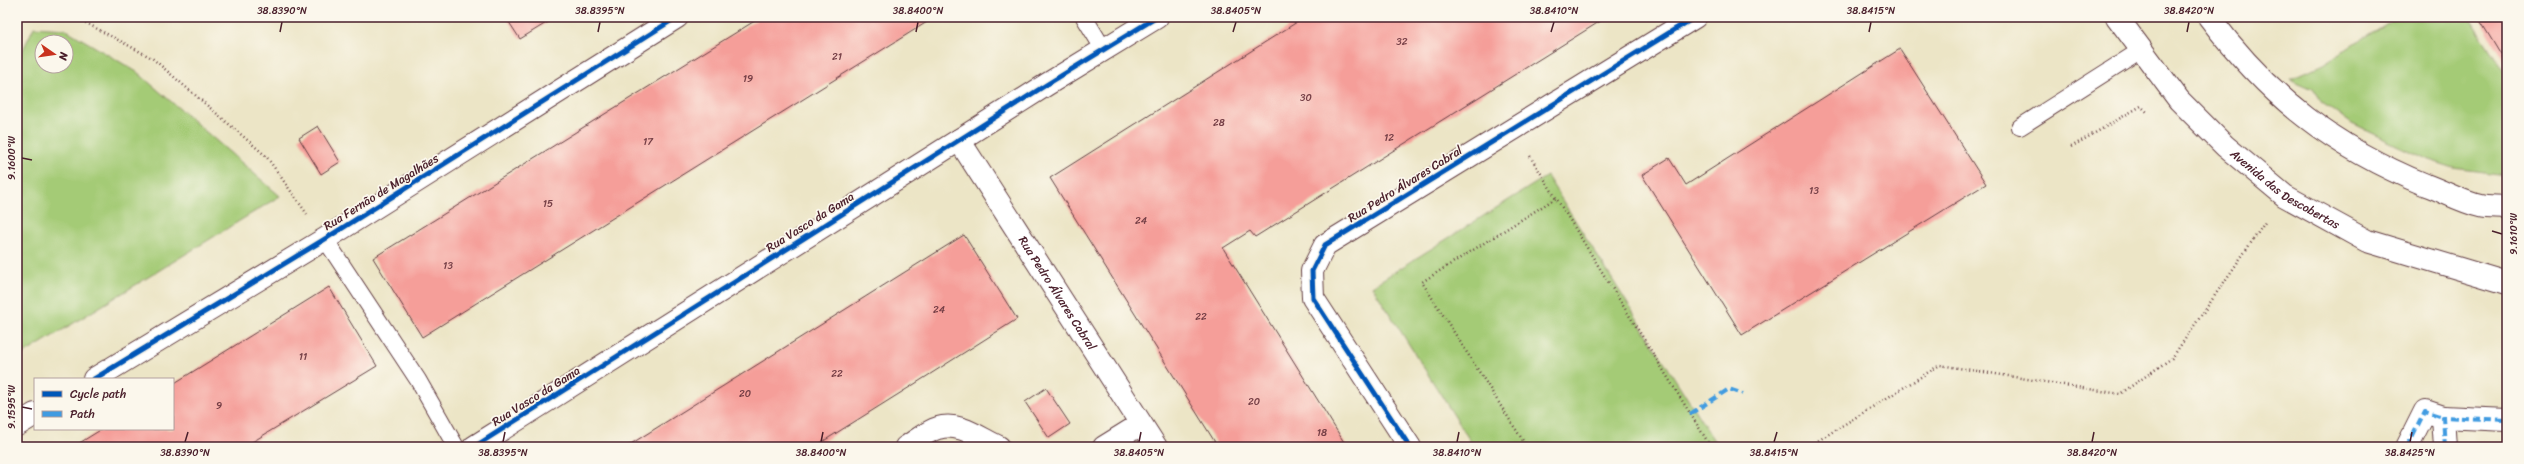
<svg xmlns="http://www.w3.org/2000/svg" width="2524" height="464" font-family="Sriracha,sans-serif">
<rect width="100%" height="100%" fill="#fbf7ec"/>
<filter id="ink" filterUnits="userSpaceOnUse"><feTurbulence type="fractalNoise" baseFrequency=".025" numOctaves="2"/><feDisplacementMap in="SourceGraphic" scale="8" xChannelSelector="R" yChannelSelector="G"/><feConvolveMatrix kernelMatrix="1 2 1 2 8 2 1 2 1" color-interpolation-filters="sRGB"/></filter>
<filter id="wash" filterUnits="userSpaceOnUse"><feTurbulence type="fractalNoise" baseFrequency=".012" numOctaves="4" result="noise"/><feDisplacementMap in="SourceGraphic" scale="16" xChannelSelector="R" yChannelSelector="G"/><feGaussianBlur stdDeviation="0.9" result="paint"/><feColorMatrix in="noise" values="0 0 0 0 0 0 0 0 0 0 0 0 0 0 0 0 0 1.4 0 .05"/><feComposite in="paint" operator="in"/></filter>
<g filter="url(#wash)">
<rect width="100%" height="100%" fill="#ece5c6"/>
<!-- green -->
<g fill="#a4cb76" stroke="#777550" fill-rule="evenodd">
<path d="M2397 17H2469L2507 76V175L2454 168 2426 159 2352 124 2321 101 2313 89 2290 79 2323 64Z"/>
<path d="M34 27 65 29 137 72 280 196 17 358V62ZM42 42H66V66H42Z"/>
<path d="M1547 176 1718 447H1474L1372 286Z"/>
</g>
<g id="blocks">
<!-- building -->
<g fill="#f59e99">
<path d="M484 17H556L520 39 507 19Z"/>
<path d="M761 17H935L422 337 373 258Z"/>
<path d="M1305 17H1607L1255 237 1250 231 1223 248 1347 447H1218L1050 178Z"/>
<path d="M2478 17H2507V65Z"/>
<path d="M1900 49 1986 184 1742 335 1642 175 1669 158 1686 185Z"/>
<path d="M318 126 340 162 321 174 299 138Z"/>
<path d="M964 235 1017 319 913 385 814 447H626Z"/>
<path d="M329 287 377 366 244 447H73L102 429H173V384Z"/>
<path d="M1046 388 1070 424 1049 438 1025 402Z"/>
</g>
</g>
</g>
<g filter="url(#ink)">
<use href="#blocks" fill-opacity="0" stroke="#623d42" stroke-width="1"/>
<g fill="none" stroke-linecap="round" stroke-linejoin="round">
<defs>
<g id="lane">
<path d="M1084 17 1104 50"/>
<path d="M2020 127 2141 50"/>
<path d="M325 239 418 380 456 447"/>
</g>
<g id="street">
<path id="s1" d="M959 140 1156 447"/>
<path d="M94 379 325 239 677 17"/>
<path d="M17 425 35 414"/>
<path d="M474 447 1046 85 1157 17"/>
<path d="M906 447C916 441 927 431 938 428 959 421 981 439 999 447"/>
<path d="M1104 447 1141 424"/>
<path d="M1410 447 1313 298 1312 271 1325 245 1695 17"/>
<path d="M2407 447 2425 411 2443 417"/>
<path d="M2445 447 2443 417 2507 420"/>
</g>
<g id="secondary">
<path id="s2" d="M2117 17 2179 100 2225 146 2285 196 2367 241 2507 283"/>
<path d="M2209 17C2270 98 2333 147 2426 185 2443 191 2462 202 2480 206 2488 208 2498 207 2507 208"/>
</g>
</defs>
<!-- lane casing -->
<use href="#lane" stroke="#623d42" stroke-width="18"/>
<!-- street casing -->
<use href="#street" stroke="#623d42" stroke-width="24"/>
<!-- secondary casing -->
<use href="#secondary" stroke="#623d42" stroke-width="24"/>
<!-- path -->
<g stroke="#623d42" stroke-width="2.5" stroke-dasharray="1 3" stroke-linecap="butt">
<path d="M75 17 152 58 266 156 307 214"/>
<path d="M2071 147 2141 106 2147 112"/>
<path d="M1530 156 1711 447"/>
<path d="M1527 447 1422 282 1556 198"/>
<path d="M1808 447 1940 365 2120 394 2172 358 2266 221"/>
</g>
<!-- lane -->
<use href="#lane" stroke="#fff" stroke-width="16"/>
<!-- street -->
<use href="#street" stroke="#fff" stroke-width="22"/>
<!-- secondary -->
<use href="#secondary" stroke="#fff" stroke-width="22"/>
<!-- quiet -->
<g stroke="#409be1" stroke-width="4" stroke-dasharray="8 4" stroke-linecap="butt">
<path d="M1690 414 1729 389 1743 394"/>
<path d="M2407 447 2425 411 2443 417"/>
<path d="M2445 447 2443 417 2507 420"/>
</g>
<defs>
<g id="cycleway">
<path d="M94 379 325 239 677 17"/>
<path d="M474 447 1046 85 1157 17"/>
<path d="M1410 447 1313 298 1312 271 1325 245 1695 17"/>
</g>
</defs>
<!-- cycleway casing -->
<use href="#cycleway" stroke="#fbf7ec" stroke-width="8"/>
<!-- cycleway -->
<use href="#cycleway" stroke="#0057b8" stroke-width="5"/>
</g>
</g>
<!-- ticks -->
<path fill="none" stroke="#4a1f2b" stroke-width="1.5" d="M280 32 282 22M598 32 600 22M916 32 918 22M1233 32 1236 22M1551 32 1554 22M1869 32 1871 22M2187 32 2189 22M22 158 32 160M2492 231 2502 234M22 407 32 409M185 442 188 432M503 442 505 432M821 442 823 432M1139 442 1141 432M1457 442 1459 432M1774 442 1777 432M2092 442 2094 432M2410 442 2412 432"/>
<g text-anchor="middle" dominant-baseline="central" stroke-width="3.5" stroke-linejoin="round" paint-order="stroke">
<!-- number labels -->
<g font-size="10" fill="#753f46">
<text x="1402" y="42">32</text>
<text x="837" y="57">21</text>
<text x="748" y="79">19</text>
<text x="1306" y="98">30</text>
<text x="1219" y="123">28</text>
<text x="1389" y="138">12</text>
<text x="648" y="142">17</text>
<text x="1814" y="191">13</text>
<text x="548" y="204">15</text>
<text x="1141" y="221">24</text>
<text x="448" y="266">13</text>
<text x="939" y="310">24</text>
<text x="1201" y="317">22</text>
<text x="303" y="357">11</text>
<text x="837" y="374">22</text>
<text x="745" y="394">20</text>
<text x="1254" y="402">20</text>
<text x="219" y="406">9</text>
<text x="1322" y="433">18</text>
</g>
<!-- street labels -->
<g font-size="12" fill="#4a1f2b" stroke="#fbf7ec">
<text transform="translate(1405 184) rotate(-32)">Rua Pedro Álvares Cabral</text>
<text stroke="none"><textPath href="#s2" startOffset="243">Avenida das Descobertas</textPath></text>
<text transform="translate(381 192) rotate(-32)">Rua Fernão de Magalhães</text>
<text transform="translate(810 222) rotate(-32)">Rua Vasco da Gama</text>
<text stroke="none"><textPath href="#s1" startOffset="182">Rua Pedro Álvares Cabral</textPath></text>
<text transform="translate(536 396) rotate(-32)">Rua Vasco da Gama</text>
</g>
</g>
<!-- margin -->
<rect width="2524" height="464" fill="none" stroke="#fbf7ec" stroke-width="44"/>
<!-- legend -->
<rect x="34" y="378" width="140" height="52" fill="#fbf7ec" stroke="#b4a19f"/>
<rect x="42" y="391" width="20" height="6" fill="#0057b8" stroke="#b4a19f"/>
<text x="70" y="398" font-size="12" fill="#4a1f2b">Cycle path</text>
<rect x="42" y="411" width="20" height="6" fill="#409be1" stroke="#b4a19f"/>
<text x="70" y="418" font-size="12" fill="#4a1f2b">Path</text>
<!-- north arrow -->
<g transform="translate(54 54) rotate(103)"><circle r="19" fill="#fbf7ec" stroke="#b4a19f"/>
<path d="M0-3L7 15L0 10L-7 15Z" fill="#c8321e"/>
<text y="-6" font-size="11" font-weight="bold" text-anchor="middle" fill="#4a1f2b">N</text>
</g>
<rect x="22" y="22" width="2480" height="420" fill="none" stroke="#4a1f2b" stroke-width="1.5"/>
<g font-size="10" text-anchor="middle" fill="#4a1f2b">
<text x="282" y="14">38.8390°N</text>
<text x="600" y="14">38.8395°N</text>
<text x="918" y="14">38.8400°N</text>
<text x="1236" y="14">38.8405°N</text>
<text x="1554" y="14">38.8410°N</text>
<text x="1871" y="14">38.8415°N</text>
<text x="2189" y="14">38.8420°N</text>
<text transform="translate(11 158) rotate(-90)" y="4">9.1600°W</text>
<text transform="translate(2513 234) rotate(-90)" y="4">9.1610°W</text>
<text transform="translate(11 407) rotate(-90)" y="4">9.1595°W</text>
<text x="185" y="456">38.8390°N</text>
<text x="503" y="456">38.8395°N</text>
<text x="821" y="456">38.8400°N</text>
<text x="1139" y="456">38.8405°N</text>
<text x="1457" y="456">38.8410°N</text>
<text x="1774" y="456">38.8415°N</text>
<text x="2092" y="456">38.8420°N</text>
<text x="2410" y="456">38.8425°N</text>
</g>
</svg>
